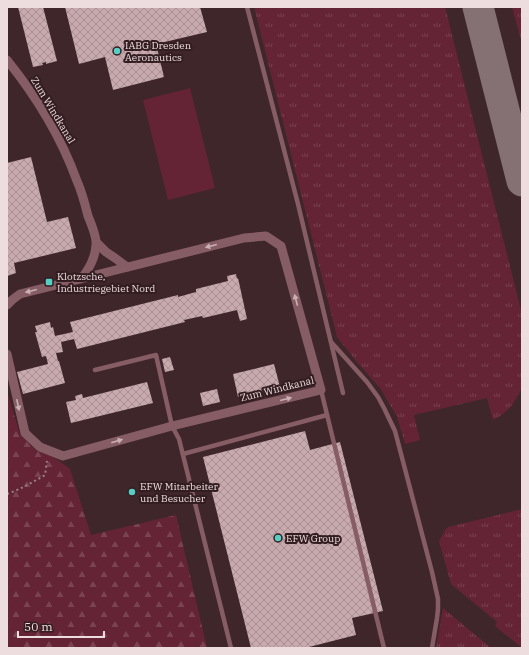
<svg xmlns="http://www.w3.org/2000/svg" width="529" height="655" font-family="'IBM Plex Serif',serif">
<defs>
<pattern id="grass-tufts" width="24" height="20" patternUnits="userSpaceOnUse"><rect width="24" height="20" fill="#642435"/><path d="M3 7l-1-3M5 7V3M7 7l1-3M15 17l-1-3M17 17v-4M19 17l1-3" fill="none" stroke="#7a4352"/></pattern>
<pattern id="forest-firs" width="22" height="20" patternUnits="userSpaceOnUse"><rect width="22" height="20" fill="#642435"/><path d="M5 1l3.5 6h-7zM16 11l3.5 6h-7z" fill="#7a4352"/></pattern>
<pattern id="building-cross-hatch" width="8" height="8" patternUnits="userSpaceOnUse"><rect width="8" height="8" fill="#c7a9ae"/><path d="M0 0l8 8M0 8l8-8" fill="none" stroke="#a78f93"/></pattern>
</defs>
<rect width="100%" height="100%" fill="#3e262b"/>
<!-- grass -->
<g fill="url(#grass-tufts)">
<path d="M254 7H445L522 314V388C514 403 509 412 493 420L487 398 414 415 420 440 405 444 397 417 380 388 356 361 337 337Z"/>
<path d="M512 7H522V44Z"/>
<path d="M522 509V648L495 626 497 622 451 584 439 541 445 530 448 527Z"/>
<path d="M443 608 491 648H436Z"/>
</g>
<!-- forest -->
<path fill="url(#forest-firs)" d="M7 391 20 435 37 451 55 458 70 469 91 535 176 515 207 648H7Z"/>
<!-- pitch -->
<path fill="#642435" d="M190 88 215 188 168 200 143 100Z"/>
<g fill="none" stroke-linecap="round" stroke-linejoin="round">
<!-- taxiway -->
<path stroke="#857074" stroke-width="31" d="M478 7 522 181"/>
</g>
<!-- building -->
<g fill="url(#building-cross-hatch)">
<path d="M18 7H43L57 61 46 64V62L42 63 43 65 33 67Z"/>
<path d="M65 7H200L207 32 156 44 164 77 113 90 105 57 79 64Z"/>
<path d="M31 157 47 222 68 217 76 248 14 263 16 273 7 276V163Z"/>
<path d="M236 274 237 279 238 278 247 319 240 321 237 310 203 318 202 316 184 320 185 322 77 349 74 339 61 342 63 352 56 353 58 361H59L65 383 23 394 17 372 48 364 46 356 42 357 35 332H37L35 326 50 322 51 328 53 327 55 336 73 332 70 322 178 295V297L196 292V289L228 281 227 276Z"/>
<path d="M170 357 174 370 165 372 162 359Z"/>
<path d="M274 364 280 387 238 397 233 374Z"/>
<path d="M147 382 153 403 71 423 66 402 76 400 75 396 82 394 83 398Z"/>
<path d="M217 389 220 402 203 406 200 393Z"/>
<path d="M305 431 310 450 340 442 383 611 352 618 356 635 305 648H251L203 457Z"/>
</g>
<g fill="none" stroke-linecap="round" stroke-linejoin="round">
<!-- path -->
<path stroke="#998588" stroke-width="2" stroke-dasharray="2 3" stroke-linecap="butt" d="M7 494C21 489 33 482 45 475L47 461"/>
<!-- lane -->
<g stroke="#875d65" stroke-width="4.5">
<path d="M247 7 298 204 343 393"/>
<path d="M332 343 367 382 378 397 384 408 395 431 432 572 438 599V609L437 618 432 648"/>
<path d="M95 370 156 355 172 426 179 439 231 648"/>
<path d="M321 390 384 648"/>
<path d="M183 454 327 415"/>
</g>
<!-- street -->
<g stroke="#875d65" stroke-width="9">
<path d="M7 60C36 96 61 137 77 181 82 192 85 204 88 216 91 223 97 237 96 245 95 258 90 267 82 278"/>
<path d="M97 243 106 252 115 258 127 267"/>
<path d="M7 305 12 300 20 294 244 238 266 236 281 246 321 390 172 426 63 456 40 447 25 433 7 354"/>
</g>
</g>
<!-- one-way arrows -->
<defs><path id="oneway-solid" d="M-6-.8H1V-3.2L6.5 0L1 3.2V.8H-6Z"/></defs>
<g fill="#c9b0b4">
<use href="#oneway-solid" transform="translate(211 246) rotate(166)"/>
<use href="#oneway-solid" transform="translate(31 291) rotate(166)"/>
<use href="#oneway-solid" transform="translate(296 300) rotate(-105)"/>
<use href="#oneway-solid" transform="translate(286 399) rotate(-14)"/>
<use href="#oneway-solid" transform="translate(18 405) rotate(78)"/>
<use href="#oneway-solid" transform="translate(117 441) rotate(-16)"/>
</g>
<!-- markers -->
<g fill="#56cec3" stroke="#331d21" stroke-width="1.5">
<circle cx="117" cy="51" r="4"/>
<rect x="45" y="278" width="8" height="8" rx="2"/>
<circle cx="132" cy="492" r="4"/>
<circle cx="278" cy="538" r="4"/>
</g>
<g text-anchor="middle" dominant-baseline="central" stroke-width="4" stroke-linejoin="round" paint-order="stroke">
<!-- poi labels -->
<g font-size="10" fill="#eddddf" stroke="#331d21" text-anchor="start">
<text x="125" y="45">IABG Dresden<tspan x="125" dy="12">Aeronautics</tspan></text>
<text x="57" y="276">Klotzsche,<tspan x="57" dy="12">Industriegebiet Nord</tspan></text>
<text x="140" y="486">EFW Mitarbeiter<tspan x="140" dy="12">und Besucher</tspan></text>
<text x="286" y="538">EFW Group</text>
</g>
<!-- street labels -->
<g font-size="10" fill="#eddddf" stroke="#331d21">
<text transform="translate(53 110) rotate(59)">Zum Windkanal</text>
<text transform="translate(277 389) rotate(-14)">Zum Windkanal</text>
</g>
</g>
<!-- border -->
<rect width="529" height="655" fill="none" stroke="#eddddf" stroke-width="16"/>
<!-- scale -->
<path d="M18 631v6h86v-6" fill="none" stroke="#eddddf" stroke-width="2"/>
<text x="24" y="631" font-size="12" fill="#eddddf" stroke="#331d21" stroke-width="3" paint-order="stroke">50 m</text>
</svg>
